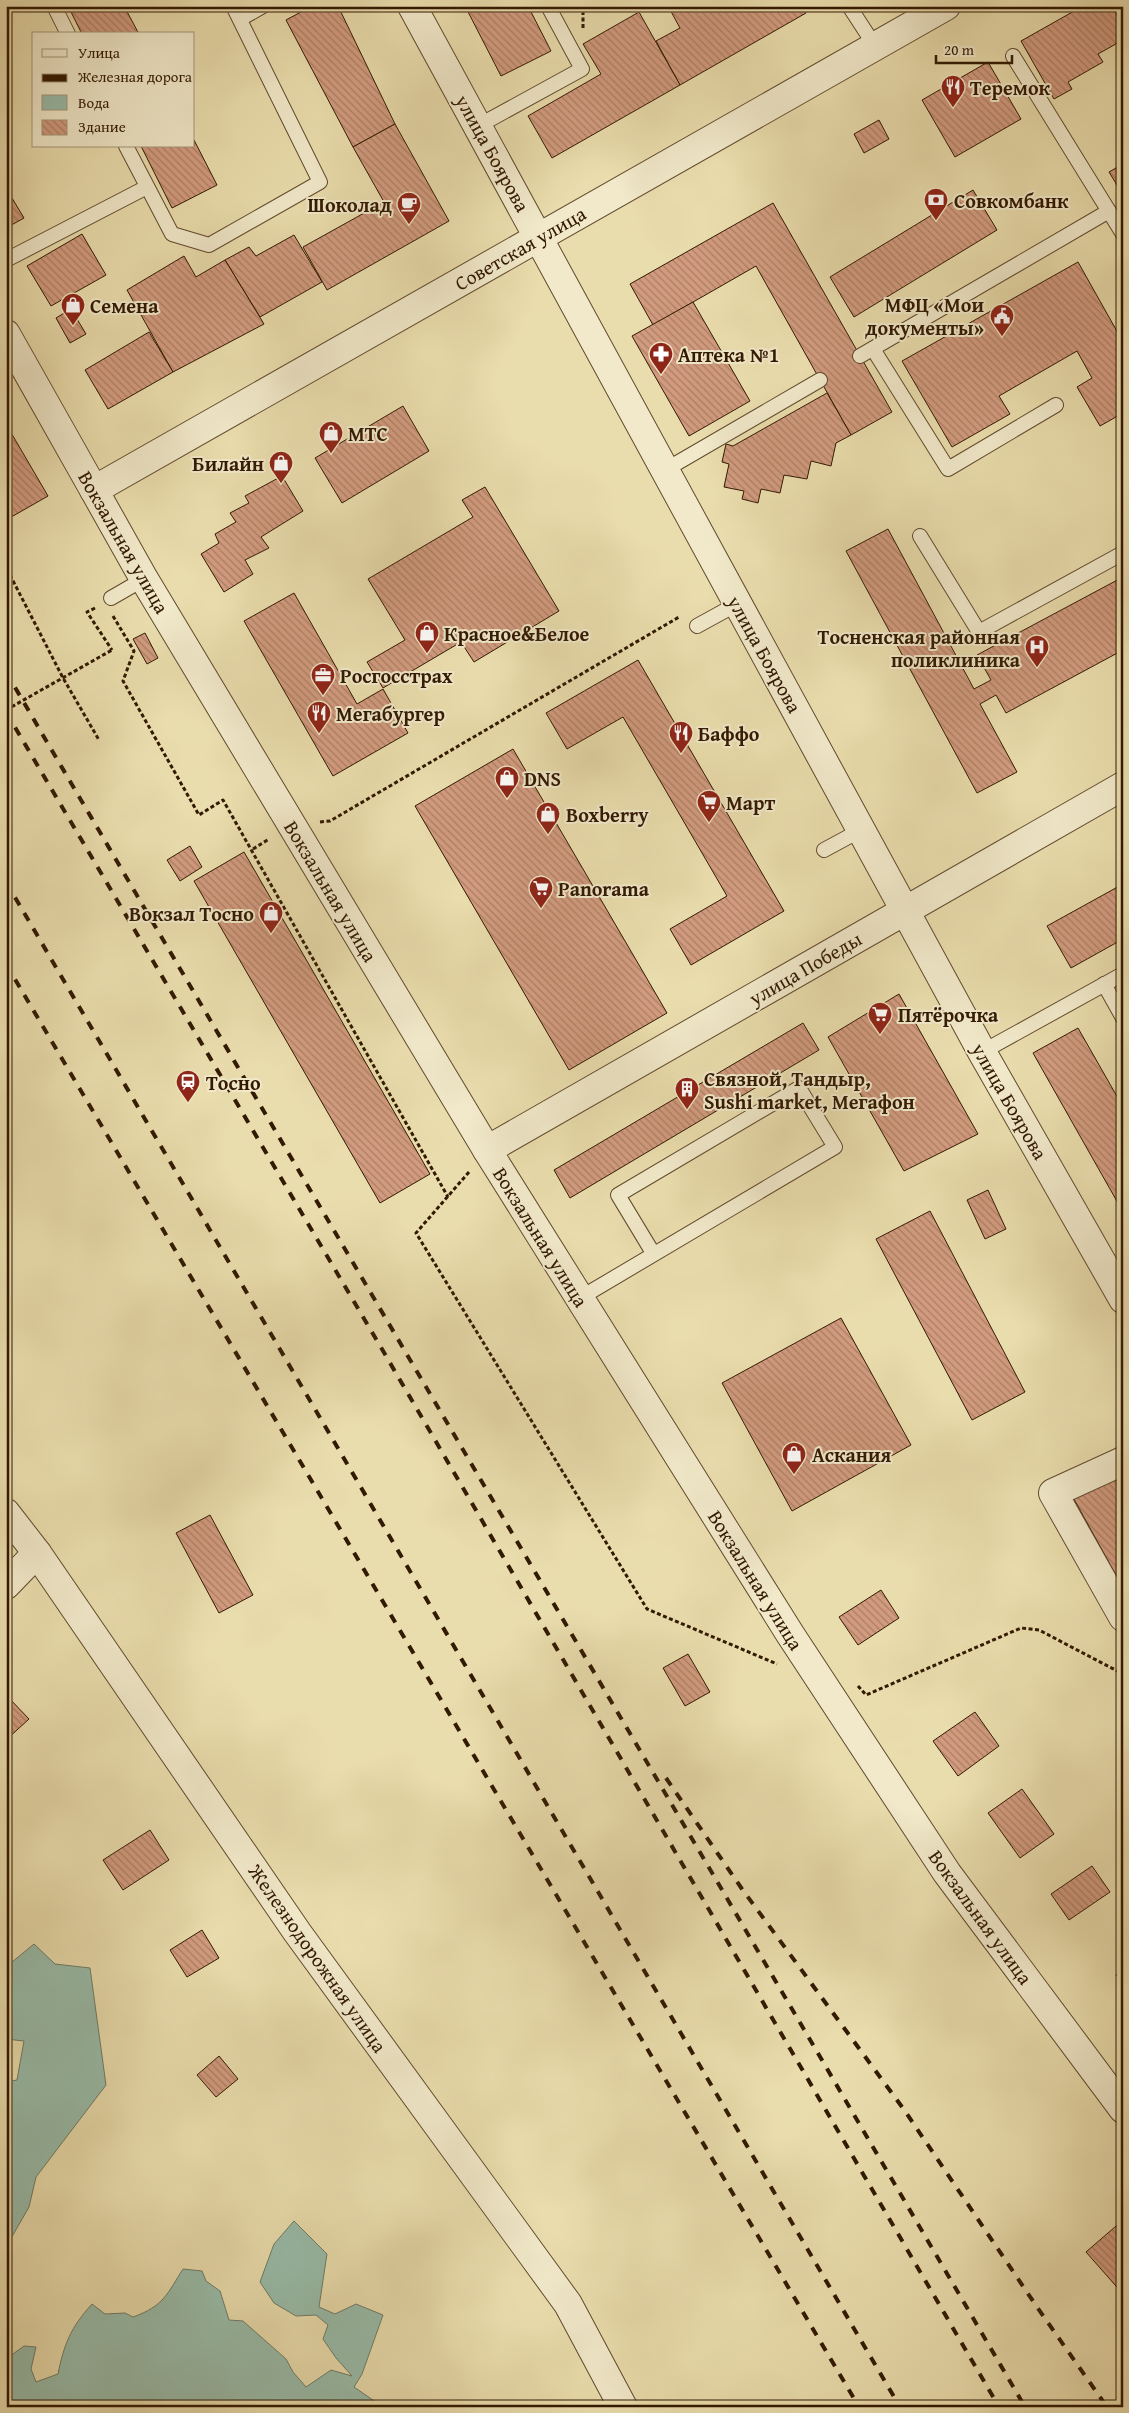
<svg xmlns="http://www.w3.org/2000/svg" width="1129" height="2413" font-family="'Gentium Book Plus',serif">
<defs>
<pattern id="building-back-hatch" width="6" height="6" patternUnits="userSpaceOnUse" patternTransform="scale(1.25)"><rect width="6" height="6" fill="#d29b7f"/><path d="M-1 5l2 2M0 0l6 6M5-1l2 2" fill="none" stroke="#ab7e66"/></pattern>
</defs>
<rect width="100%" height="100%" fill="#eaddad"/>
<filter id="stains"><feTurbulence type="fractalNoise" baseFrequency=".004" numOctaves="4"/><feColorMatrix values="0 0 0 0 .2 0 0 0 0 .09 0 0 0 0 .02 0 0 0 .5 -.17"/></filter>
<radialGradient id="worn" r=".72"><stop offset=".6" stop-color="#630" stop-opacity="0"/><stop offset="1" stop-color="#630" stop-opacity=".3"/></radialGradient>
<!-- water -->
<g fill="#98bca9" stroke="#6f7b66">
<path d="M34 1944 55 1964 90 1968 106 2085 36 2177 29 2207 6 2247V2082L17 2080 24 2041 6 2039V1967Z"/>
<path d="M294 2221 327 2254 319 2307 335 2314 356 2304 383 2315 362 2374 354 2387 383 2407H6V2359L24 2346 36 2347 31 2369 36 2382 58 2374C64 2344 71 2327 92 2304L105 2314 125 2313 133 2317C164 2306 167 2294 183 2269L202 2271 206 2281 220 2291 229 2320 243 2321 286 2359 293 2372 306 2387 331 2370 352 2376 336 2358 323 2339 328 2325 316 2315 296 2316 274 2303 260 2282 274 2244Z"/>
</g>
<!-- building -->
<g fill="url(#building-back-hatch)" stroke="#321902">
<path d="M68 6H124L139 34H82Z"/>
<path d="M312 6H338L395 124 353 147 286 20Z"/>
<path d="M465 6H528L551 51 501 76Z"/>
<path d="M802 6 806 13 680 85 656 41 680 28 668 6Z"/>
<path d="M1083 6H1112L1123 26V40L1098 54 1103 62 1068 82 1072 89 1054 99 1021 41Z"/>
<path d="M639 12 680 85 552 158 528 116 601 74 583 44Z"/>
<path d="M988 62 1021 119 955 157 922 100Z"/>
<path d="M879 120 889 139 864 153 854 134Z"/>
<path d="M395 124 449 221 327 290 303 247 384 202 353 147Z"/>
<path d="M194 140 217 185 172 208 141 146H194Z"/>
<path d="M1123 164V195L1109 172Z"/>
<path d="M6 188 24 218 6 228Z"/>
<path d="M973 190 997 230 854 317 830 277Z"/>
<path d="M773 203 892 412 851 435 756 266 653 325 630 284Z"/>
<path d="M82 234 106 275 51 306 27 266Z"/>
<path d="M294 235 322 282 260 317 225 260 249 247 256 256Z"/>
<path d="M184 256 196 277 225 260 264 324 173 372 127 290Z"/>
<path d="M1078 262 1123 342V413L1100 426 1077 387 1092 378 1077 351 999 396 1010 414 952 447 902 361Z"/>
<path d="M693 302 750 401 689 436 632 336Z"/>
<path d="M71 309 86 334 70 343 56 318Z"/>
<path d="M149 332 173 372 108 409 85 370Z"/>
<path d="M827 393 851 435 836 443 831 466 811 461 807 479 784 475 780 493 761 489 758 503 742 499 744 491 724 487 729 464 722 462 726 444 733 446Z"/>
<path d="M403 406 429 451 342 503 315 458Z"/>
<path d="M6 424 48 496 6 520Z"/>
<path d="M282 476 303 511 261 537 269 548 245 560 253 574 224 592 201 554 219 543 215 534 236 522 230 513 249 503 245 496Z"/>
<path d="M485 487 559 611 474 662 461 642 383 688 367 662 405 640 368 579 473 517 462 500Z"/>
<path d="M888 529 974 689 991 680 977 655 1123 577V650L1006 713 996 695 980 704 1017 772 977 793 846 551Z"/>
<path d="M294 593 357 704 383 689 408 733 333 776 244 621Z"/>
<path d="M145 633 158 658 147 664 133 639Z"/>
<path d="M638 660 784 911 691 965 670 929 727 896 623 717 567 749 546 713Z"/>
<path d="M513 749 667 1013 569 1070 415 806Z"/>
<path d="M190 846 202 867 180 881 167 860Z"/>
<path d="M244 852 430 1174 380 1203 194 881Z"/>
<path d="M1123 884V939L1071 968 1047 926Z"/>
<path d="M899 994 978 1134 904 1171 828 1037Z"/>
<path d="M803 1023 819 1050 570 1198 554 1170Z"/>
<path d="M1078 1028 1123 1107V1212L1033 1053Z"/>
<path d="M988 1190 1006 1229 985 1239 967 1200Z"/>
<path d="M930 1211 1025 1392 972 1420 876 1239Z"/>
<path d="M841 1318 911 1445 792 1511 722 1383Z"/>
<path d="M1114 1468 1123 1484V1588L1069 1490Z"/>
<path d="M210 1515 253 1595 219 1613 176 1533Z"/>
<path d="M881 1590 899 1618 858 1645 839 1617Z"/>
<path d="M688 1654 710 1692 685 1706 663 1668Z"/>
<path d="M6 1695 29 1719 6 1740Z"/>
<path d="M975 1712 999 1746 958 1776 933 1741Z"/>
<path d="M1022 1789 1054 1834 1020 1858 988 1813Z"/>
<path d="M150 1830 169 1860 123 1890 103 1860Z"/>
<path d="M1092 1866 1110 1892 1069 1920 1051 1894Z"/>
<path d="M202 1930 219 1958 187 1977 170 1950Z"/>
<path d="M1123 1971V1984L1116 1975Z"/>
<path d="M219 2056 238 2079 216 2097 197 2075Z"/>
<path d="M1123 2220V2294L1086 2252Z"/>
</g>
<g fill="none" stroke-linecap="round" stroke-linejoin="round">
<defs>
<g id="service">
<path d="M54 6 68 34"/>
<path d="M849 6 875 46"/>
<path d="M240 19 263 6"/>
<path d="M1013 56 1123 234"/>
<path d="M478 126 582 69 548 6"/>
<path d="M126 146 172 234 209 245 320 182 233 6"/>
<path d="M6 260 147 187"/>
<path d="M873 349 948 469 1056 405"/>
<path d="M860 356 1109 211"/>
<path d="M665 470 820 380"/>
<path d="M920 536 979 632 1123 553"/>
<path d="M111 598 144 579"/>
<path d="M697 626 737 604"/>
<path d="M824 850 861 830"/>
<path d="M1104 984 1123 1018"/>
<path d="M982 1052 1123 974"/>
<path d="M580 1298 835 1147 799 1088 618 1195 653 1253"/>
</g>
<g id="minor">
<path d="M412 6 982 1052 1123 1299"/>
<path d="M94 490 144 579 487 1150 790 1634 947 1873 1123 2109"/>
<path d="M487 1150 1123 786"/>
<path d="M1123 1461 1053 1493 1123 1617"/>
<path d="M6 1513 37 1553 297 1932 568 2304 623 2407"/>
<path d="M6 1585 37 1553"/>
</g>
<path id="tertiary" d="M6 334 94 490 946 6"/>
</defs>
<!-- service casing -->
<use href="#service" stroke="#604a2d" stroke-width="16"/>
<!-- minor casing -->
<use href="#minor" stroke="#604a2d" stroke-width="30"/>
<!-- tertiary casing -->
<use href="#tertiary" stroke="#604a2d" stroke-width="30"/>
<!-- path -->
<g stroke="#321902" stroke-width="3" stroke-dasharray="4 2.5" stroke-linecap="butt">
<path d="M583 28V6"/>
<path d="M10 575 63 678 99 740"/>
<path d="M95 608 87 612 112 650"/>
<path d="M113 616 134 651 123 681 199 815 223 800 448 1197"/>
<path d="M6 798 7 799"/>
<path d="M320 822 330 821 679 617"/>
<path d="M253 849 269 839"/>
<path d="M469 1172 416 1233 647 1609 777 1664"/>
<path d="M858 1686 866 1695 1021 1628 1039 1630 1123 1674"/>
</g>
<!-- service -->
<use href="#service" stroke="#f1e9ca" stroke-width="14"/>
<!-- minor -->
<use href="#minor" stroke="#f1e9ca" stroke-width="28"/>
<!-- tertiary -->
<use href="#tertiary" stroke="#f1e9ca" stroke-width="28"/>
<!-- rail -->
<g stroke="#321902" stroke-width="4" stroke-dasharray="9 9" stroke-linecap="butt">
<path d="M6 672C345 1251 687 1828 1025 2407"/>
<path d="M6 712 386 1356 999 2407"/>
<path d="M6 882 900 2407"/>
<path d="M6 964 859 2407"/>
<path d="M666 1778 742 1889 905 2111 1037 2307 1107 2407"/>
</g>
<!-- path-bridge -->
<path stroke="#321902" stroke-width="3" stroke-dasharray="4 2.5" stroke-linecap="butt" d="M6 710 112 650"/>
</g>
<!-- icons -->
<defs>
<symbol id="restaurant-pin" viewBox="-11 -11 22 30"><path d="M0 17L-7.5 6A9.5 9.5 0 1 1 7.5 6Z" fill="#8f2418" stroke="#f1e9ca"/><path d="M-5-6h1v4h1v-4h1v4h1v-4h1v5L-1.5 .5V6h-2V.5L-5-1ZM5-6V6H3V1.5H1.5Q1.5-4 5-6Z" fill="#fff"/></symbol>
<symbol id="bank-pin" viewBox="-11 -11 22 30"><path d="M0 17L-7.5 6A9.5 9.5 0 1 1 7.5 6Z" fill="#8f2418" stroke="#f1e9ca"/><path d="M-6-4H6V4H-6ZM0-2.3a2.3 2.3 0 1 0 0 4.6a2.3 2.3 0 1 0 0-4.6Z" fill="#fff"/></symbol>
<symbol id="cafe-pin" viewBox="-11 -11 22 30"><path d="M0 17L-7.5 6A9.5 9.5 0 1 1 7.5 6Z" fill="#8f2418" stroke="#f1e9ca"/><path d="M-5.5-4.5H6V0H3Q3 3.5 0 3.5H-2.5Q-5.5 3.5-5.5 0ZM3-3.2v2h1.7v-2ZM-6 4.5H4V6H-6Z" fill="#fff"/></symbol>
<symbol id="shop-pin" viewBox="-11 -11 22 30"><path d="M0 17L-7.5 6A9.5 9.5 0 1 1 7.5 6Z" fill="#8f2418" stroke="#f1e9ca"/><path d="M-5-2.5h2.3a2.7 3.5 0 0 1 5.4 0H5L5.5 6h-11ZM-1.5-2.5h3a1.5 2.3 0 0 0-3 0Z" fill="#fff"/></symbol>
<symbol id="civic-pin" viewBox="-11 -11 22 30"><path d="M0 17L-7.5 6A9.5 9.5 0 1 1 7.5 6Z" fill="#8f2418" stroke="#f1e9ca"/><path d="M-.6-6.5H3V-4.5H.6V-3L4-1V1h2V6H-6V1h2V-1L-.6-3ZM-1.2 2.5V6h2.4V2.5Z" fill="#fff"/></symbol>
<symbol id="pharmacy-pin" viewBox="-11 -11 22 30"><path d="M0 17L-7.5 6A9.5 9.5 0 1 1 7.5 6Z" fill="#8f2418" stroke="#f1e9ca"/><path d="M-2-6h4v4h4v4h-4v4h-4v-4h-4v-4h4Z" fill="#fff"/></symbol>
<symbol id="hospital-pin" viewBox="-11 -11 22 30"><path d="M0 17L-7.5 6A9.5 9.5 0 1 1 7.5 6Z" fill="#8f2418" stroke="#f1e9ca"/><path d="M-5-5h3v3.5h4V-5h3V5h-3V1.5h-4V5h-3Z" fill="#fff"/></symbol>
<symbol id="office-pin" viewBox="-11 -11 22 30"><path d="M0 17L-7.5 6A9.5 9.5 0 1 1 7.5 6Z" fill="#8f2418" stroke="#f1e9ca"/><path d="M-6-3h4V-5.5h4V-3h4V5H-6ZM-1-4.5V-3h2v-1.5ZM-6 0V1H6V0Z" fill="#fff"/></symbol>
<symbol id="supermarket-pin" viewBox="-11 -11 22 30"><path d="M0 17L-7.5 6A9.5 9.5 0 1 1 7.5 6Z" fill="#8f2418" stroke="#f1e9ca"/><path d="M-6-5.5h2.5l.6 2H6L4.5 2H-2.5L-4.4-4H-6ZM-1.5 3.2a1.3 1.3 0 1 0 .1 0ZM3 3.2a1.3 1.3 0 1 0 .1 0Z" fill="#fff"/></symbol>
<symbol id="station-pin" viewBox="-11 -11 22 30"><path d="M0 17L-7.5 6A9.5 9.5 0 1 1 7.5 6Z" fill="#8f2418" stroke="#f1e9ca"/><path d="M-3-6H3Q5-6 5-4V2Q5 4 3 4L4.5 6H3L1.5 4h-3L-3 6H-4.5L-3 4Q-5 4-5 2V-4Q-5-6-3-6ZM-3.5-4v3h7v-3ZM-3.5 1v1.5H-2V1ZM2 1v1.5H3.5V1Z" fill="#fff"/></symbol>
<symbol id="building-pin" viewBox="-11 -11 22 30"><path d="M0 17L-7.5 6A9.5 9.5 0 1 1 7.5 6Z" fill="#8f2418" stroke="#f1e9ca"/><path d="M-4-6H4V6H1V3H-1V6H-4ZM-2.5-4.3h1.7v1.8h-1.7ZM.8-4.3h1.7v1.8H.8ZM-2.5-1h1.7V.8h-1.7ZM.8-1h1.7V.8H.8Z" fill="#fff"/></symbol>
</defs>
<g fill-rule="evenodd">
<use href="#restaurant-pin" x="939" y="73" width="28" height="38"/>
<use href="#bank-pin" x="922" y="186" width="28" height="38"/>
<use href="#cafe-pin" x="395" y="190" width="28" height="38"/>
<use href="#shop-pin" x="59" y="291" width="28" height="38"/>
<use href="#civic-pin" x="988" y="302" width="28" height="38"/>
<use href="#pharmacy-pin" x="647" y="340" width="28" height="38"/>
<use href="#shop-pin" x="317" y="419" width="28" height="38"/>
<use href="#shop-pin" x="267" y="449" width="28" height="38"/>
<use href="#shop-pin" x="413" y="619" width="28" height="38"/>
<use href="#hospital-pin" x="1023" y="633" width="28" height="38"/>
<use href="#office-pin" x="309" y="661" width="28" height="38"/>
<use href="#restaurant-pin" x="305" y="699" width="28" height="38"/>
<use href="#restaurant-pin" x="667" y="719" width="28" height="38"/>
<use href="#shop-pin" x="493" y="764" width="28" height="38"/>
<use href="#supermarket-pin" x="695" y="788" width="28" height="38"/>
<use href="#shop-pin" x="534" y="800" width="28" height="38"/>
<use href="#supermarket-pin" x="527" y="874" width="28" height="38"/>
<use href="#shop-pin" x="257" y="899" width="28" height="38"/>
<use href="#supermarket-pin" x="866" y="1000" width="28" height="38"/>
<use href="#station-pin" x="174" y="1068" width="28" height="38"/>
<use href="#building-pin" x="673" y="1075" width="28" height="38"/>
<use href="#shop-pin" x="780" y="1440" width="28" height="38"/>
</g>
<g text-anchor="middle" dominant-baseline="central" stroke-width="4" stroke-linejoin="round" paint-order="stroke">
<!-- poi labels -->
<g font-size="20" font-weight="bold" fill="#321902" stroke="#f1e9ca" text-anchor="start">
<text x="970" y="87">Теремок</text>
<text x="954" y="200">Совкомбанк</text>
<text x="392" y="204" text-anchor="end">Шоколад</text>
<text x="984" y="304" text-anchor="end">МФЦ «Мои<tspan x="984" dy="23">документы»</tspan></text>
<text x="90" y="305">Семена</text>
<text x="678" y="354">Аптека №1</text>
<text x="348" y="433">МТС</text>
<text x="264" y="463" text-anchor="end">Билайн</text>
<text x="444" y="633">Красное&amp;Белое</text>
<text x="1020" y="636" text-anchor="end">Тосненская районная<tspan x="1020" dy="23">поликлиника</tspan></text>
<text x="340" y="675">Росгосстрах</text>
<text x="336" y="713">Мегабургер</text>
<text x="698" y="733">Баффо</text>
<text x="524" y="778">DNS</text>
<text x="726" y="802">Март</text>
<text x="566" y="814">Boxberry</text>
<text x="558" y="888">Panorama</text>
<text x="254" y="913" text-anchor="end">Вокзал Тосно</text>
<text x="898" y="1014">Пятёрочка</text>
<text x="704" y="1078">Связной, Тандыр,<tspan x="704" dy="23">Sushi market, Мегафон</tspan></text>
<text x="206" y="1082">Тосно</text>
<text x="812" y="1454">Аскания</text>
</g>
<!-- street labels -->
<g font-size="20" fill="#321902" stroke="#f1e9ca">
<text transform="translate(493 153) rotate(61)">улица Боярова</text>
<text transform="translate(520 248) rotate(-30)">Советская улица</text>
<text transform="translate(124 542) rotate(60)">Вокзальная улица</text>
<text transform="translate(765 654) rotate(61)">улица Боярова</text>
<text transform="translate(331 891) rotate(59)">Вокзальная улица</text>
<text transform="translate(805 968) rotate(-30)">улица Победы</text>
<text transform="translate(1010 1101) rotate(60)">улица Боярова</text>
<text transform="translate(541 1237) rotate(58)">Вокзальная улица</text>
<text transform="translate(756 1580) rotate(58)">Вокзальная улица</text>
<text transform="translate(981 1917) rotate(54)">Вокзальная улица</text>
<text transform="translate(318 1958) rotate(55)">Железнодорожная улица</text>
</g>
</g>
<!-- margin -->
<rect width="1129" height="2413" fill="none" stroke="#eaddad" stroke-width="25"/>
<rect x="8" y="8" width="1114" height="2398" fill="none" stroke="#321902" stroke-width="2.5"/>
<rect x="12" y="12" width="1104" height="2388" fill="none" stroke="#321902"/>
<!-- legend -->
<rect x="32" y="32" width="162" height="115" fill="#f1e9ca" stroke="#a5967a"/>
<rect x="42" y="49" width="25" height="8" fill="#f1e9ca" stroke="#a5967a"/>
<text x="78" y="58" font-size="15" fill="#321902">Улица</text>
<rect x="42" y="74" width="25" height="8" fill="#321902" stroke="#a5967a"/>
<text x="78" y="82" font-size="15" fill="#321902">Железная дорога</text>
<rect x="42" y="95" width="25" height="15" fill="#98bca9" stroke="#a5967a"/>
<text x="78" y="108" font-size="15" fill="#321902">Вода</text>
<rect x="42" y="120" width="25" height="15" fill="url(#building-back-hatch)" stroke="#a5967a"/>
<text x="78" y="132" font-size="15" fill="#321902">Здание</text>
<!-- scale -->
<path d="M936 55v8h76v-8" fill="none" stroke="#321902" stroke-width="2.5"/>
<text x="944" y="55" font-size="15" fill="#321902" stroke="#f1e9ca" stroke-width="4" paint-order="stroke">20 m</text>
<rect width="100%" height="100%" filter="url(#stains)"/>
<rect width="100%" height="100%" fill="url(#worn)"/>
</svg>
